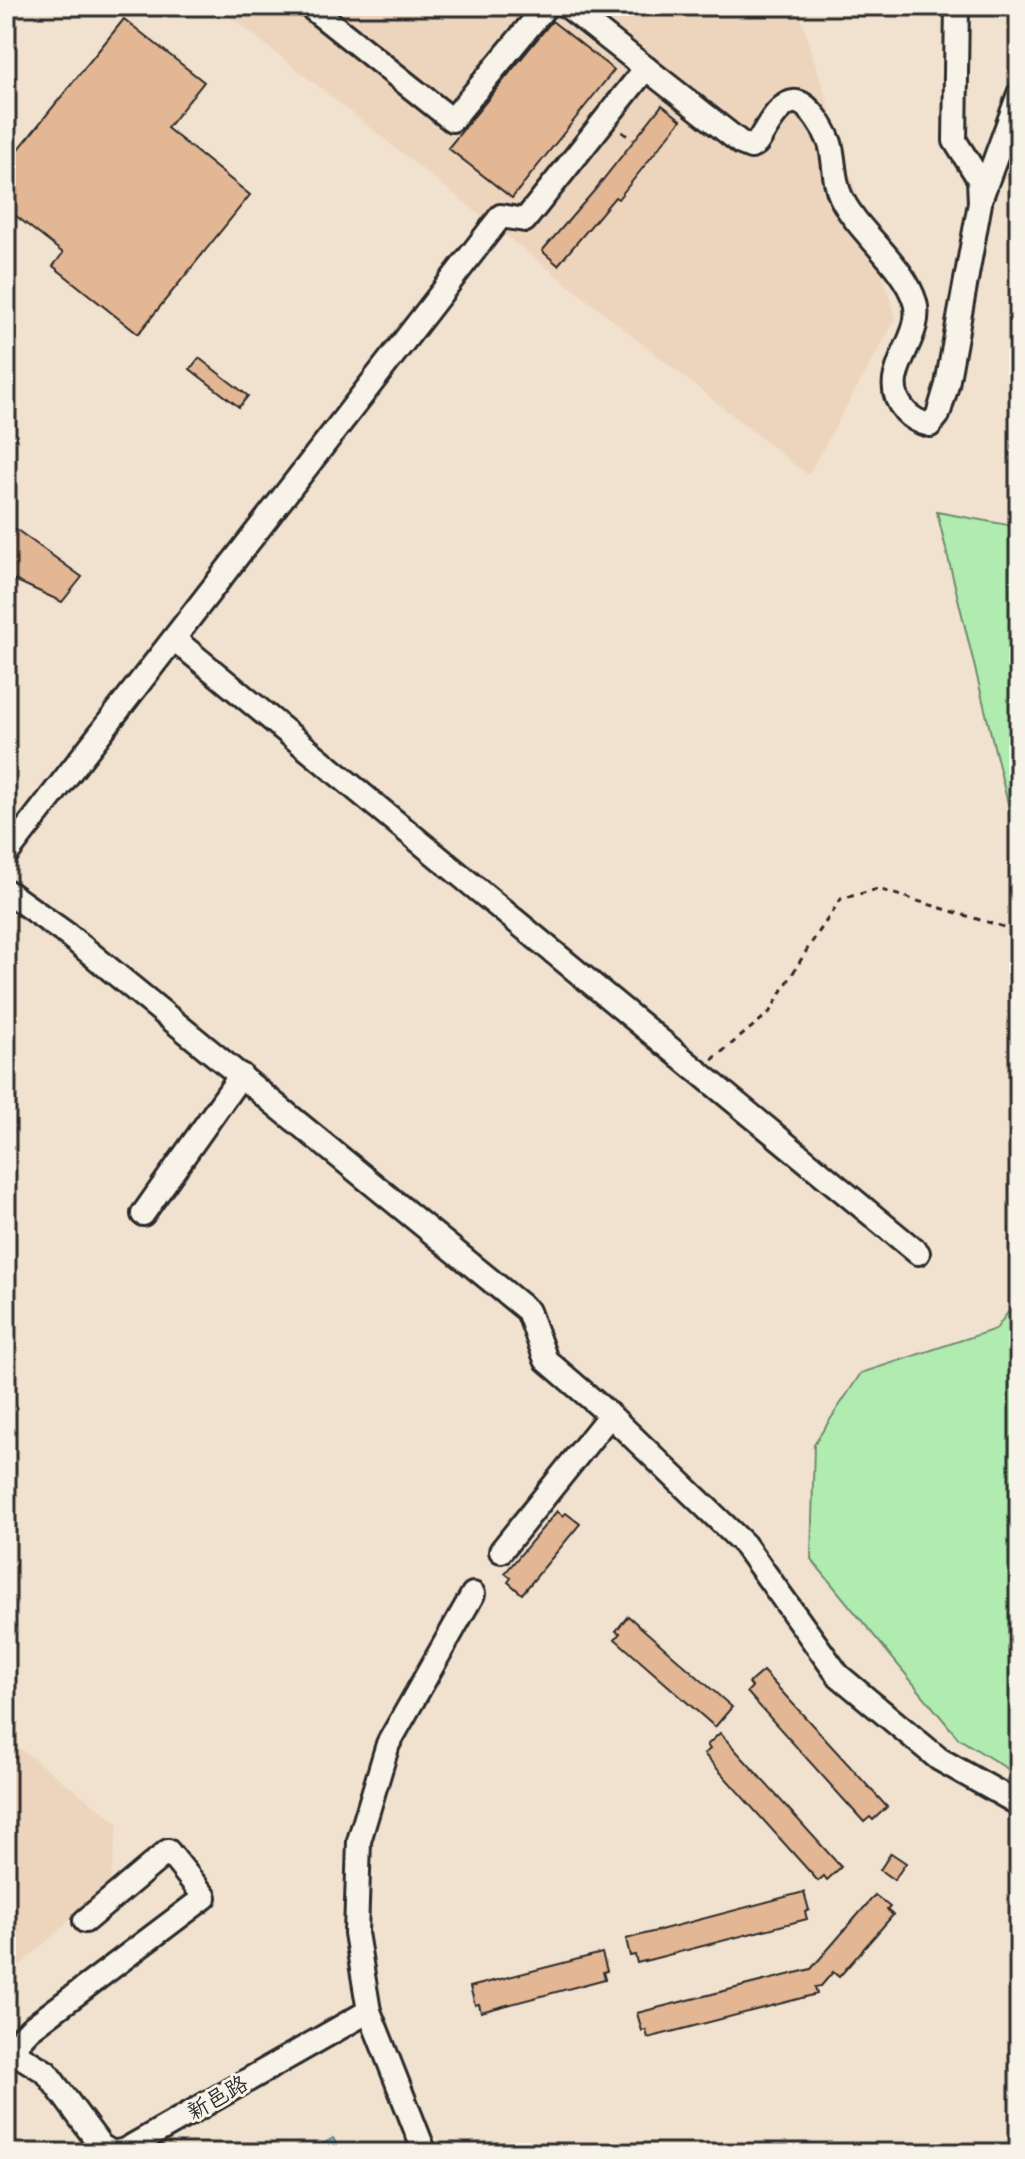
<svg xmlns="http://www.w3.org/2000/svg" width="1025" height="2159" font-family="Delius,'LXGW WenKai TC',sans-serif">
<rect width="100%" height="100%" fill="#f1e1cf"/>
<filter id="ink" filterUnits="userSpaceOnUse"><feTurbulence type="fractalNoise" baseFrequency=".0125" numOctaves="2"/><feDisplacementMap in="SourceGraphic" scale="16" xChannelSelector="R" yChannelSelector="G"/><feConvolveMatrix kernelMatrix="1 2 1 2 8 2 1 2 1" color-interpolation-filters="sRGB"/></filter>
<g filter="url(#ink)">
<!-- built -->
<g fill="#edd4bd">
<path d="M217 6H797L896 318 808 475Z"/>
<path d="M6 1738 118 1823 110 1884 6 1978Z"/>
</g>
<!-- green -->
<g fill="#b0ebb0" stroke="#6e8b6e" stroke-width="2">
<path d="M937 512 1019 527V849Z"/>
<path d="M1019 1297V1776L958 1738 811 1559 814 1444 861 1373 996 1329Z"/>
</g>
<!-- water -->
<path fill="#7ec6de" stroke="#5d8896" stroke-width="2" d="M333 2138 342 2153H308Z"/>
<!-- building -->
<g fill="#e3b694" stroke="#2b2b2b" stroke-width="2">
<path d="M124 19 204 82 167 128 250 195 138 334 53 266 63 253 6 208V165Z"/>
<path d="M552 21 614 70 512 198 448 148Z"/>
<path d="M662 105 681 120 618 199 615 197 558 265 542 251 594 191Z"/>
<path d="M199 358 248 396 239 407 190 369Z"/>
<path d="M6 522 82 577 62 602 6 576Z"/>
<path d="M557 1511 563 1516 566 1513 580 1524 522 1594 508 1582 511 1578 505 1573Z"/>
<path d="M628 1616 732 1707 715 1727 615 1639 620 1633 616 1631Z"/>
<path d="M763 1671 887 1807 873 1820 870 1817 864 1822 747 1692 752 1687 749 1683Z"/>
<path d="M720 1733 841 1867 827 1880 824 1876 818 1881 704 1754 710 1749 707 1745Z"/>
<path d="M891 1853 906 1863 894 1880 880 1870Z"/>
<path d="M804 1892 809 1910 805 1912 807 1919 637 1963 635 1955 630 1956 626 1939Z"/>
<path d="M875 1895 890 1907 887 1910 893 1915 839 1977 833 1972 821 1986 815 1987 817 1994 648 2038 646 2030 642 2031 637 2013 811 1969Z"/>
<path d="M602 1953 607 1971 603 1972 605 1979 481 2012 479 2004 475 2005 470 1987Z"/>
</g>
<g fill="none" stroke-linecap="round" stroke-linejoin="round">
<defs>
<g id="minor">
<path d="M309 6 452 120 546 6"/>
<path d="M567 6 741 143 751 147 757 143C765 131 780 99 797 102 811 105 825 130 830 143 835 160 833 181 841 197 858 233 903 263 915 302 926 340 873 375 905 411 912 419 920 423 930 425L938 415 947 385 980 203 979 179 955 141 957 6"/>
<path d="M982 195 1019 94"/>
<path d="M174 639 918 1253"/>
<path d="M6 855 501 216 525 220 646 68"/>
<path d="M6 891 68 935 528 1311 546 1360 610 1415 744 1544 838 1675 939 1759 1019 1804"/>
<path d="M143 1214 241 1075"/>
<path d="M501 1551 610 1415"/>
<path d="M10 2050 30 2029 205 1897 168 1851 85 1921"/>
<path d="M6 2051 10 2050 46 2072 101 2146 113 2153 125 2150 369 2011"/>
<path d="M425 2153 369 2011 356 1933 359 1841 388 1744 473 1594"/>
</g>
</defs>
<!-- minor casing -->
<use href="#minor" stroke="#2b2b2b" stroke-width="28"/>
<!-- path -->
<g stroke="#2b2b2b" stroke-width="3" stroke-dasharray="6 6" stroke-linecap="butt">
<path d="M622 132 632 139"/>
<path d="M712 1060 769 1013 808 948 841 899 878 889 1007 928 1019 941"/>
</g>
<!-- minor -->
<use href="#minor" stroke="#f7f3e8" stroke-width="22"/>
</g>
</g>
<g text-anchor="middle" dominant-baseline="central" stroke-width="6" stroke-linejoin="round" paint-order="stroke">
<!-- street labels -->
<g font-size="22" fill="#2b2b2b" stroke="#f7f3e8">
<text transform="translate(217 2097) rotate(-30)">新邑路</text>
</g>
</g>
<!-- margin -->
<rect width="1025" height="2159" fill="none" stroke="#f7f3e8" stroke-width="32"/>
<rect x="16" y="16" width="993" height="2127" fill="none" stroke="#2b2b2b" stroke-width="3" filter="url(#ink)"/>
</svg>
